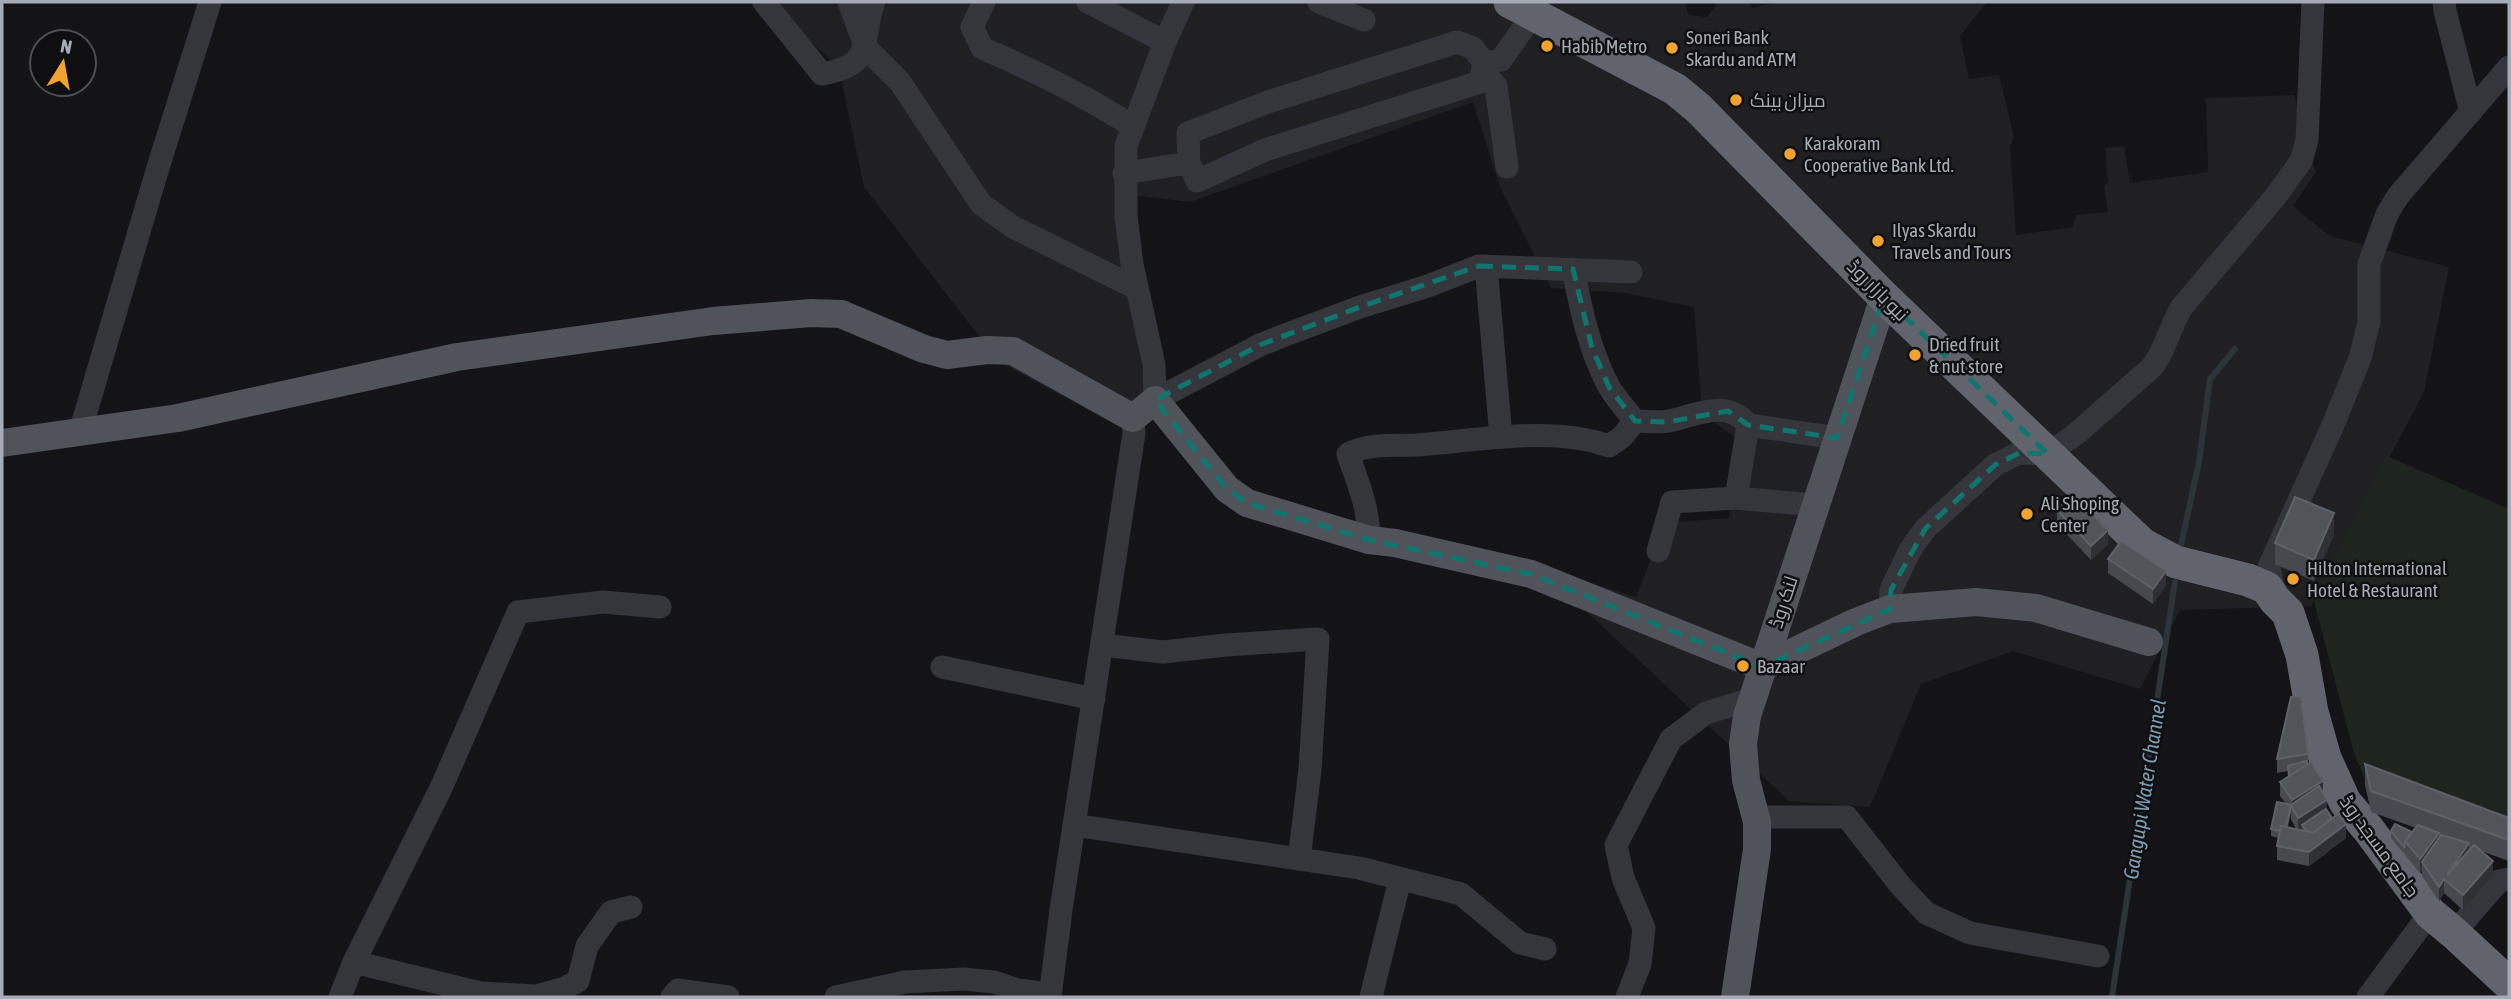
<svg xmlns="http://www.w3.org/2000/svg" width="2511" height="999" font-family="'Asap Condensed',Cairo,sans-serif">
<rect width="100%" height="100%" fill="#141416"/>
<!-- built -->
<path fill="#202023" d="M768 2H1686L1688 15 1707 17 1716 6 1715 2H1750L1752 8 1778 2H1987L1960 36 1969 79 1999 75 2014 137 2010 147 2016 235 2073 227 2076 215 2108 212 2104 186 2108 182 2105 148 2124 146 2130 183 2208 172 2206 98 2294 95 2316 172 2293 206 2330 236 2449 267 2424 392 2311 606 2180 610 2140 689 2013 651 1921 684 1870 807 1789 801 1539 567 1636 597 1665 523 1729 518 1736 438 1702 413 1694 307 1625 293 1551 288 1500 187 1473 102 1190 202 1118 193 1149 420 1130 433 998 361 864 187 839 68Z"/>
<!-- green -->
<path fill="#1e251e" d="M2387 456 2509 509V836L2367 784 2354 753 2313 598Z"/>
<g fill="none" stroke-linecap="round" stroke-linejoin="round">
<!-- stream -->
<g stroke="#2a3439" stroke-width="6">
<path d="M2181 545 2199 462 2210 379 2235 349"/>
<path d="M2112 997 2175 582"/>
</g>
<!-- minor -->
<g stroke="#35363b" stroke-width="23">
<path d="M764 2 822 74C878 64 859 40 874 2"/>
<path d="M849 2 866 48 900 82 981 204 1013 227 1136 288"/>
<path d="M984 2 972 27 982 48C1035 71 1084 95 1132 126"/>
<path d="M1088 2 1165 42"/>
<path d="M1183 2 1165 42 1126 146V216L1132 264 1154 365 1155 400 1260 345 1285 335 1360 307 1428 286 1479 266 1631 272"/>
<path d="M1319 2 1364 20"/>
<path d="M2444 2 2445 11 2471 112"/>
<path d="M1480 82 1489 78 1496 86 1507 167"/>
<path d="M1189 163 1197 181 1265 150 1480 82 1484 63"/>
<path d="M1124 173 1189 163 1188 133 1268 102 1457 42 1473 48 1484 63 1501 60 1533 14"/>
<path d="M1486 266 1501 437"/>
<path d="M1573 269C1581 309 1589 349 1608 385 1615 398 1626 409 1635 421 1646 421 1659 423 1669 421 1697 415 1727 398 1748 425"/>
<path d="M80 432 157 171 210 2"/>
<path d="M1815 505 1736 498 1748 425 1837 438"/>
<path d="M1369 540C1369 508 1358 483 1348 454 1369 443 1393 446 1416 445 1476 441 1552 425 1609 446L1622 437 1635 421"/>
<path d="M1658 551 1672 502 1736 498"/>
<path d="M2275 600 2269 567 2333 425 2360 358 2369 322V264L2387 214 2398 196 2509 67"/>
<path d="M1890 609 1891 590 1910 550 1925 529 1995 465 2019 453 2048 454 2076 434 2151 368C2164 354 2170 327 2181 308L2276 196 2301 161 2307 140 2313 2"/>
<path d="M1102 645 1163 652 1226 645 1318 639 1310 770 1299 859"/>
<path d="M942 667 1094 699"/>
<path d="M1755 817H1847L1900 885 1926 913 1970 933 2098 956"/>
<path d="M1074 825 1359 868 1461 894 1520 943 1545 949"/>
<path d="M2454 933 2499 881 2509 879"/>
<path d="M354 962 480 993 536 996 565 988 578 981 587 946 611 912 631 907"/>
<path d="M340 997 354 962 441 788 518 612 603 602 660 607"/>
<path d="M672 997 678 990 728 997"/>
<path d="M836 997 905 982 964 979 994 982 1018 990 1050 994"/>
<path d="M1050 997 1061 910 1134 433 1133 418"/>
<path d="M1371 997 1400 879"/>
<path d="M1627 997 1640 964 1644 928 1623 878 1616 845 1671 739 1706 713 1752 699"/>
<path d="M2368 997 2430 913"/>
</g>
<!-- major -->
<g stroke="#51535a" stroke-width="28">
<path d="M2 443 178 418 457 357 713 321 811 313 841 314 924 349 947 355 987 350 1013 351 1133 418 1155 400 1227 489 1247 503 1369 540 1395 543 1531 574 1762 667 1856 622 1890 609 1976 602 2036 608 2149 642"/>
<path d="M1735 997 1757 849V822L1746 780 1743 744 1747 716 1884 297"/>
</g>
<!-- highway -->
<path stroke="#61646c" stroke-width="33" d="M1510 2 1675 89 1698 108 1884 297 2142 544 2176 562 2248 580 2267 588 2275 600 2288 613 2302 655 2312 712 2325 758 2345 802 2369 830 2430 913 2454 933 2509 984"/>
</g>
<!-- wall -->
<g fill="#47494e" fill-rule="evenodd">
<path d="M2057 510 2108 544 2091 560 2057 524Z"/>
<path d="M2334 534 2314 581 2275 564V543Z"/>
<path d="M2108 559 2166 585 2153 604 2108 573Z"/>
<path d="M2308 754V765L2323 793 2327 810 2346 838 2309 866 2277 860V846L2279 838 2271 836V829L2286 804 2280 796V782L2288 777V771L2277 773V759ZM2291 813V819L2296 829 2288 827Z"/>
<path d="M2365 764 2509 818V861L2481 851 2493 876 2463 910 2444 893 2439 901 2422 876V871L2420 873 2405 855V852L2404 854 2391 838V831L2412 832 2416 828 2371 812 2365 785Z"/>
</g>
<!-- shaded-wall -->
<g fill="#2e3033">
<path d="M2334 513V534L2314 581V560Z"/>
<path d="M2108 530V544L2091 560V546Z"/>
<path d="M2166 571V585L2153 604V589Z"/>
<path d="M2323 781V795L2292 808V800Z"/>
<path d="M2327 800V814L2302 825V829L2298 832V818Z"/>
<path d="M2346 824V838L2309 866V852Z"/>
<path d="M2439 833V848L2422 862V871L2420 873V859Z"/>
<path d="M2469 843V857L2447 875Z"/>
<path d="M2493 861V876L2463 910V895Z"/>
<path d="M2444 879V893L2439 901V887Z"/>
</g>
<!-- building -->
<g fill="#515459" stroke="#5e6268" stroke-width="2">
<path d="M2073 494 2108 530 2091 546 2057 510Z"/>
<path d="M2295 497 2334 513 2314 560 2275 543Z"/>
<path d="M2121 541 2166 571 2153 589 2108 559Z"/>
<path d="M2301 696 2308 754 2277 759 2291 697Z"/>
<path d="M2306 761 2308 765 2289 776 2288 766Z"/>
<path d="M2311 762 2323 781 2292 800 2280 782Z"/>
<path d="M2365 764 2509 818V840L2371 791Z"/>
<path d="M2319 786 2327 800 2298 818 2291 805Z"/>
<path d="M2277 802 2291 805 2286 827 2281 826 2280 831 2271 829Z"/>
<path d="M2326 809 2332 818 2313 833 2307 831 2302 825Z"/>
<path d="M2338 814 2346 824 2309 852 2277 846 2281 826 2313 833Z"/>
<path d="M2395 824 2412 832 2405 841V844L2404 847 2391 831Z"/>
<path d="M2418 825 2439 833 2420 859 2405 841Z"/>
<path d="M2441 835 2469 843 2447 875 2474 845 2493 861 2463 895 2444 879 2439 887 2422 862Z"/>
</g>
<!-- marked area -->
<path fill="none" stroke="#0f766e" stroke-width="5" stroke-dasharray="14 9" stroke-linejoin="round" d="M1479 266 1573 269 1592 348 1609 387 1635 421 1667 422 1728 411 1748 425 1837 438 1884 297 2048 454 2019 453 1995 465 1925 529 1891 590 1890 609 1762 667 1531 574 1369 540 1247 503 1227 489 1155 400 1260 345 1360 307Z"/>
<!-- markers -->
<g fill="#f1a330" stroke="#0f0f11" stroke-width="2.5">
<circle cx="1547" cy="46" r="7"/>
<circle cx="1672" cy="48" r="7"/>
<circle cx="1736" cy="100" r="7"/>
<circle cx="1790" cy="154" r="7"/>
<circle cx="1878" cy="241" r="7"/>
<circle cx="1915" cy="355" r="7"/>
<circle cx="2027" cy="514" r="7"/>
<circle cx="2293" cy="579" r="7"/>
<circle cx="1743" cy="666" r="7"/>
</g>
<g text-anchor="middle" dominant-baseline="central" stroke-width="5" stroke-linejoin="round" paint-order="stroke">
<!-- poi labels -->
<g font-size="19" fill="#a5acb6" stroke="#0f0f11" text-anchor="start">
<text x="1686" y="37">Soneri Bank<tspan x="1686" dy="22">Skardu and ATM</tspan></text>
<text x="1561" y="46">Habib Metro</text>
<text x="1750" y="100">میزان بینک</text>
<text x="1804" y="143">Karakoram<tspan x="1804" dy="22">Cooperative Bank Ltd.</tspan></text>
<text x="1892" y="230">Ilyas Skardu<tspan x="1892" dy="22">Travels and Tours</tspan></text>
<text x="1929" y="344">Dried fruit<tspan x="1929" dy="22">&amp; nut store</tspan></text>
<text x="2041" y="503">Ali Shoping<tspan x="2041" dy="22">Center</tspan></text>
<text x="2307" y="568">Hilton International<tspan x="2307" dy="22">Hotel &amp; Restaurant</tspan></text>
<text x="1757" y="666">Bazaar</text>
</g>
<!-- street labels -->
<g font-size="19" fill="#a5acb6" stroke="#0f0f11">
<text transform="translate(1878 290) rotate(45)">نیو بازار روڈ</text>
<text transform="translate(1783 602) rotate(-72)">لنک روڈ</text>
<text transform="translate(2380 846) rotate(54)">جامع مسجد روڈ</text>
</g>
<!-- water labels -->
<g font-size="21" font-style="italic" fill="#7c9cb1" stroke="#0f0f11">
<text transform="translate(2144 789) rotate(-81)">Gangupi Water Channel</text>
</g>
</g>
<!-- border -->
<rect width="2511" height="999" fill="none" stroke="#a5acb6" stroke-width="7"/>
<!-- north arrow -->
<g transform="translate(63 63) rotate(11)"><circle r="33" fill="#0f0f11" stroke="#4b4e53" stroke-width="2"/>
<path d="M0-5L12 26L0 18L-12 26Z" fill="#f1a330"/>
<text y="-10" font-size="19" font-weight="bold" text-anchor="middle" fill="#a5acb6">N</text>
</g>
</svg>
